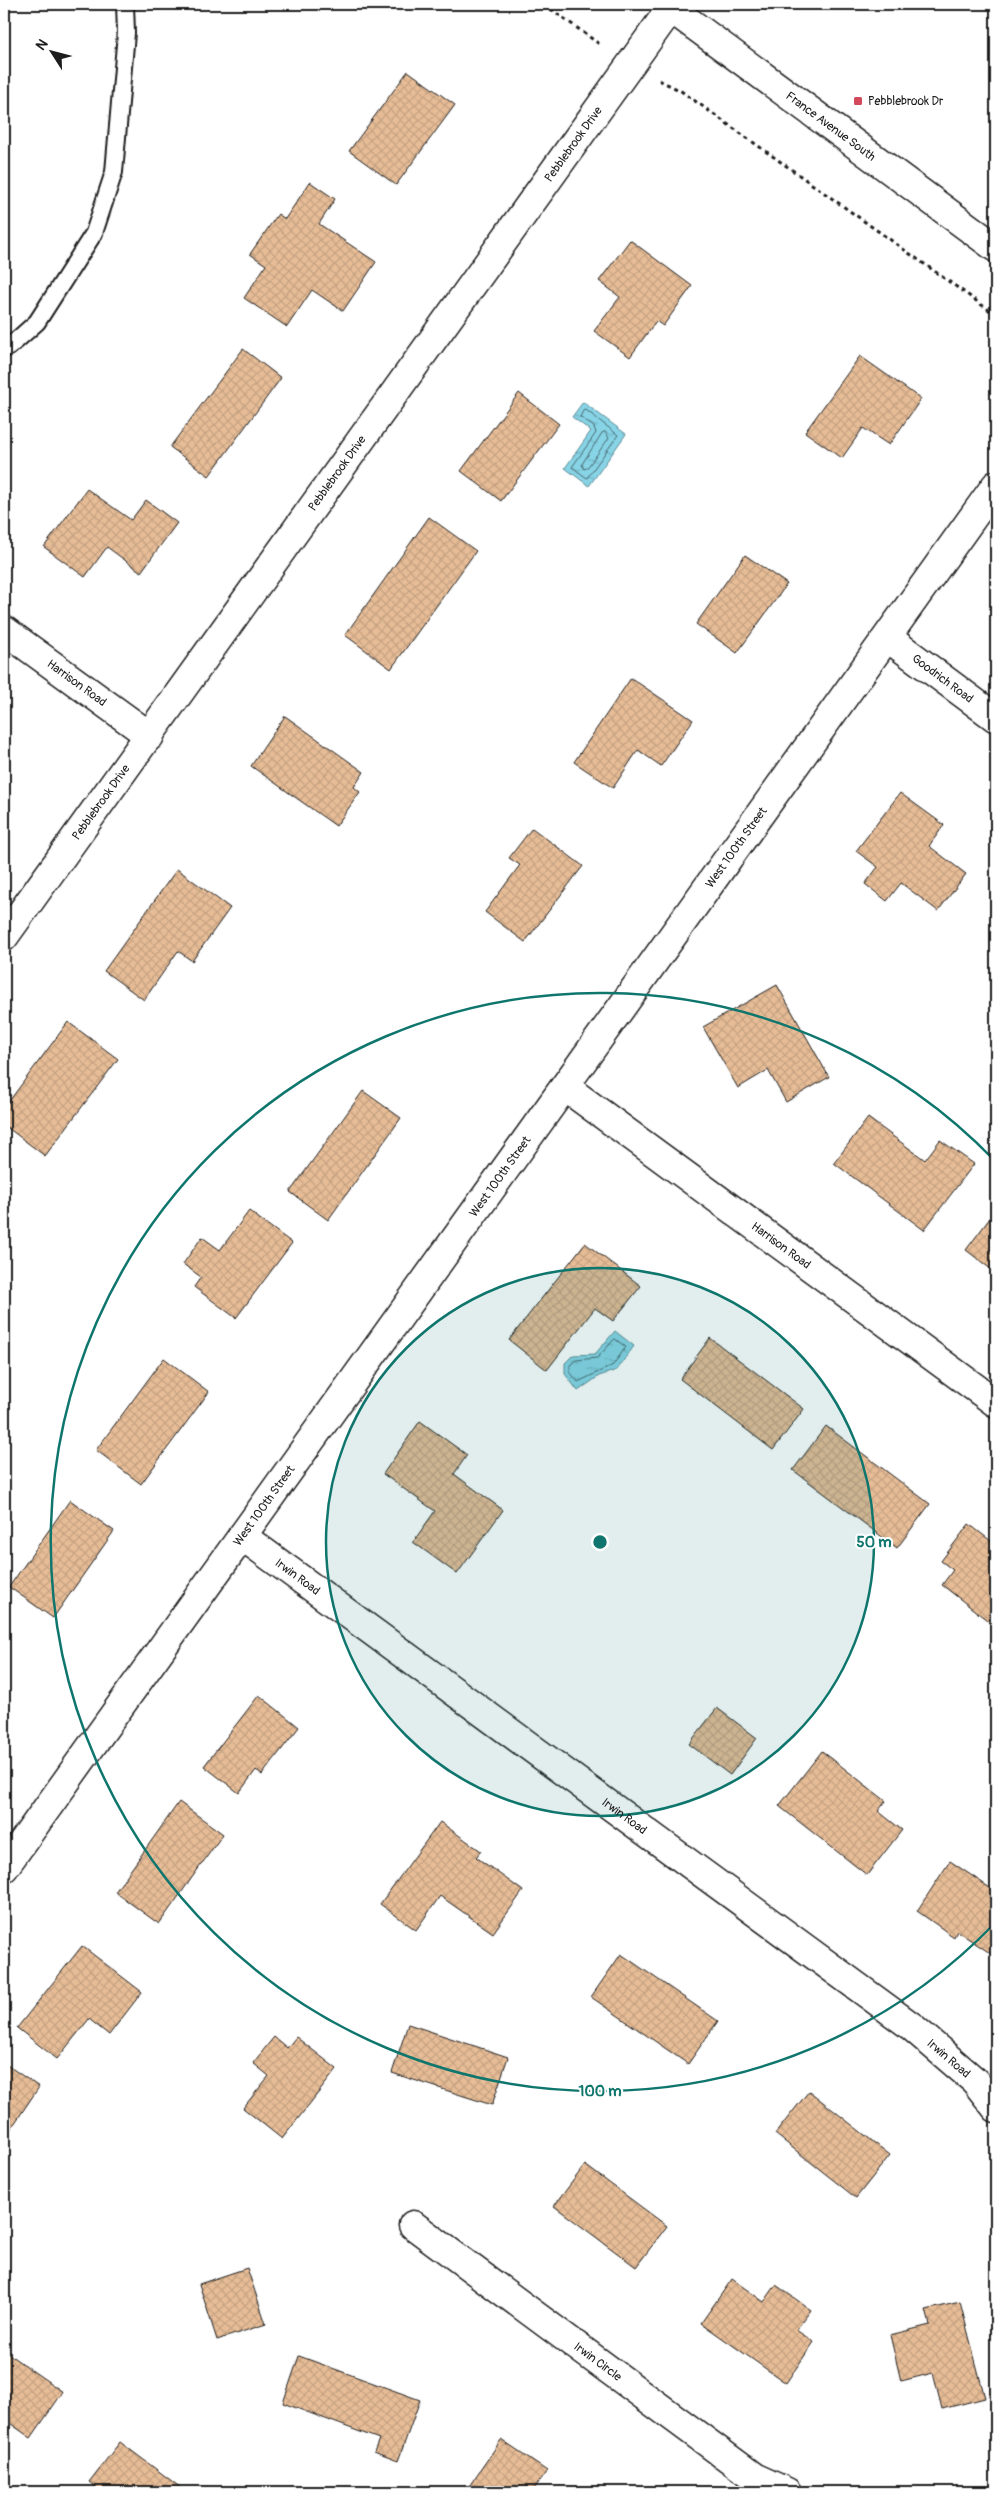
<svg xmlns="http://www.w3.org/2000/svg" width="1000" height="2496" font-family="Pangolin,sans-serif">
<defs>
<pattern id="water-ripples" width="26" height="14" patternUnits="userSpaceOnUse" patternTransform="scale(1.25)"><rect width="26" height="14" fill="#87d4e6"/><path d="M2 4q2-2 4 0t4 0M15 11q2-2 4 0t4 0" fill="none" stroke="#74b5c5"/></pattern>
<pattern id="building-cross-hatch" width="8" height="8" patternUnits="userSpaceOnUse" patternTransform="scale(1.25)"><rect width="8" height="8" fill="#e7bd97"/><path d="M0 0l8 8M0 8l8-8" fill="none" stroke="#c6a282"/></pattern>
</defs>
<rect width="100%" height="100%" fill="#fff"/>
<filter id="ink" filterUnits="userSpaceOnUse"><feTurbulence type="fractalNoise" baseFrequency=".02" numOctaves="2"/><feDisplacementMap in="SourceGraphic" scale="10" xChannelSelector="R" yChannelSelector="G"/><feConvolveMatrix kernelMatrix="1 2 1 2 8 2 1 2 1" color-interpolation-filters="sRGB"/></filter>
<g filter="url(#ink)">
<!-- water -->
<g fill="url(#water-ripples)" stroke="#5c8a95">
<path d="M583 402 626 434 589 486 565 468 591 431 572 417Z"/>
<path d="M615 1331 634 1346 617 1370 599 1376 578 1391 565 1374V1363L573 1355 595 1354Z"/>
</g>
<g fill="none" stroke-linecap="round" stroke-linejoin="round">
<!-- shore -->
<g stroke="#47666d" stroke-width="1">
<path d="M586 410 618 435 587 478 572 467 596 433 594 427 580 417 583 411Z"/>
<path d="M605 432 609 438 587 468 584 469 582 464 602 433Z"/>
<path d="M615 1339 626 1347 613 1365 578 1382 570 1372V1365L576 1360 597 1358Z"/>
</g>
</g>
<!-- building -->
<g fill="url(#building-cross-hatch)" stroke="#1c1c1c">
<path d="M408 71 455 105 396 185 349 151Z"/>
<path d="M310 182 335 199 319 224 376 262 343 311 312 290 287 327 244 298 266 265 250 254 278 214 285 219Z"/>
<path d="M630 240 692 286 663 326 656 321 630 357 594 331 620 297 599 281Z"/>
<path d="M243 349 281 378 209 476 170 447Z"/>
<path d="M860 356 921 399 889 445 863 428 842 458 805 432Z"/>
<path d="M519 393 559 424 501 501 461 471Z"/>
<path d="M87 489 131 520 146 500 177 523 141 572 107 547 85 577 44 547Z"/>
<path d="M429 517 476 551 391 669 345 635Z"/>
<path d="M745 555 787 584 737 653 696 624Z"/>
<path d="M631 678 693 720 661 766 638 750 613 788 574 762Z"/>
<path d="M285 716 364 772 354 787 360 792 336 826 251 766Z"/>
<path d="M900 793 944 825 929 846 966 874 938 911 901 883 887 901 865 884 878 867 856 851Z"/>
<path d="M532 828 583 866 525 942 485 912 520 865 509 858Z"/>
<path d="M177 869 230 908 192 961 178 951 144 1000 104 971Z"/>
<path d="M777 985 829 1077 786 1102 768 1070 738 1088 703 1027Z"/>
<path d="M68 1022 118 1059 45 1156 4 1125V1108Z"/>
<path d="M363 1091 401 1118 328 1220 290 1192Z"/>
<path d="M868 1118 925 1160 940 1140 974 1164 924 1230 834 1163Z"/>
<path d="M996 1210V1273L966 1250Z"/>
<path d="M249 1211 292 1243 236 1318 194 1287 201 1277 183 1264 202 1237 220 1250Z"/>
<path d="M585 1243 641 1286 613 1321 595 1308 547 1370 509 1340Z"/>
<path d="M710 1338 804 1409 773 1450 680 1379Z"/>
<path d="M164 1358 209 1392 141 1484 96 1450Z"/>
<path d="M420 1421 467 1455 454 1474 503 1510 457 1574 413 1542 435 1511 383 1474Z"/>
<path d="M826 1426 930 1504 897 1548 793 1470Z"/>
<path d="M70 1500 114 1531 53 1618 9 1587Z"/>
<path d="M969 1524 996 1545V1627L942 1585 953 1570 941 1561Z"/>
<path d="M259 1695 299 1727 262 1775 256 1770 239 1793 204 1766Z"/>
<path d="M717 1708 757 1738 730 1775 689 1744Z"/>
<path d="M822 1751 886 1801 878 1811 902 1830 867 1875 779 1806Z"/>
<path d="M179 1802 223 1834 159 1924 115 1892Z"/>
<path d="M440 1822 481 1851 476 1857 523 1891 493 1933 440 1896 416 1930 380 1904Z"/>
<path d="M950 1861 996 1892V1957L957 1931 954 1937 917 1911Z"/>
<path d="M82 1946 142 1992 109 2035 89 2019 57 2059 17 2028Z"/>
<path d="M621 1954 718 2021 688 2064 591 1997Z"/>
<path d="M408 2024 508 2057 492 2105 392 2073Z"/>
<path d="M274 2037 287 2048 296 2037 337 2069 282 2139 243 2108 269 2076 253 2063Z"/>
<path d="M4 2063 39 2087 4 2139Z"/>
<path d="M809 2091 890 2155 856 2198 775 2134Z"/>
<path d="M585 2165 667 2226 636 2267 554 2206Z"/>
<path d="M247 2268 266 2324 217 2340 199 2284Z"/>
<path d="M732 2279 764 2302 776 2285 811 2310 796 2330 814 2342 786 2383 701 2323Z"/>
<path d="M960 2302 985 2398 942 2409 933 2373 901 2381 890 2335 930 2325 926 2310Z"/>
<path d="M4 2351 63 2392 31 2438 4 2419Z"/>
<path d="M299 2356 420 2400 398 2461 374 2452 379 2439 283 2403Z"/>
<path d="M501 2440 547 2471 532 2492H465Z"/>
<path d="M120 2442 185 2491 184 2492H102L89 2482Z"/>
</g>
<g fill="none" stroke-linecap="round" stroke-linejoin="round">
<defs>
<path id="service" d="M4 349 9 347 37 322 94 233 114 172 126 33 125 4"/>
<g id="minor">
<path id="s1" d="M4 630 150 736"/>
<path id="s2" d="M888 638 996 718"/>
<path id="s3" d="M4 937 671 8"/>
<path id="s4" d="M565 1087 996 1403"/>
<path id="s5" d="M242 1536 911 2026 975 2081 996 2108"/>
<path id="s6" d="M4 1868 996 485"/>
<path id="s7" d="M413 2225 754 2477 787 2492"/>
</g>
<g id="secondary">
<path id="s8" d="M665 4 996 248"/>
</g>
</defs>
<!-- service casing -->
<use href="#service" stroke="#1c1c1c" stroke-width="20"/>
<!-- minor casing -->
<use href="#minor" stroke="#1c1c1c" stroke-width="31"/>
<!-- secondary casing -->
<use href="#secondary" stroke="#1c1c1c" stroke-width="31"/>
<!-- path -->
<g stroke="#1c1c1c" stroke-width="3" stroke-dasharray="4 4" stroke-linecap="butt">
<path d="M544 4 602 46"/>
<path d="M659 80 681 91 996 315"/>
</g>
<!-- service -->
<use href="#service" stroke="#fff" stroke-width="16"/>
<!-- minor -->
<use href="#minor" stroke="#fff" stroke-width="28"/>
<!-- secondary -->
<use href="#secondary" stroke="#fff" stroke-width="28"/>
</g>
</g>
<!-- distance rings -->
<circle cx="600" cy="1542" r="274" fill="#0f766e" fill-opacity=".12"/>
<g fill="none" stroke="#0f766e" stroke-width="2.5">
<circle cx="600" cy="1542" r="274"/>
<path d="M995 1923A549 549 0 1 1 995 1161"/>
</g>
<!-- markers -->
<rect fill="#d1495b" stroke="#fff" stroke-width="2" x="853" y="96" width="10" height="10" rx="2.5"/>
<g text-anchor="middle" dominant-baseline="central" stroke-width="4" stroke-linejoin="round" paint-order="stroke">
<!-- poi labels -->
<g font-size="12" fill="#1c1c1c" stroke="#fff" text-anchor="start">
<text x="868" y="101">Pebblebrook Dr</text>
</g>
<!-- street labels -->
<g font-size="12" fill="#1c1c1c" stroke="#fff">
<text stroke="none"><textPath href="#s8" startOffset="206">France Avenue South</textPath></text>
<text stroke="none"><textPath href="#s3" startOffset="976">Pebblebrook Drive</textPath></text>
<text stroke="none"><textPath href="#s3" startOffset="571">Pebblebrook Drive</textPath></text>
<text stroke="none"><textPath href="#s2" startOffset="68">Goodrich Road</textPath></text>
<text stroke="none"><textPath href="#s1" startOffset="90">Harrison Road</textPath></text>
<text stroke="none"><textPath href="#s3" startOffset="166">Pebblebrook Drive</textPath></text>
<text stroke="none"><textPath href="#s6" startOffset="1256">West 100th Street</textPath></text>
<text stroke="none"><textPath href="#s6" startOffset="851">West 100th Street</textPath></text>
<text stroke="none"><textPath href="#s4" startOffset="268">Harrison Road</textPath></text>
<text stroke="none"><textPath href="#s6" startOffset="446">West 100th Street</textPath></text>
<text stroke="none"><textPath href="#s5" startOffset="69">Irwin Road</textPath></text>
<text stroke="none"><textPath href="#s5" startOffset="474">Irwin Road</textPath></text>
<text stroke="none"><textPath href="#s5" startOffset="879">Irwin Road</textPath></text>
<text stroke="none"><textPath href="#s7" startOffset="230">Irwin Circle</textPath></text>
</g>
</g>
<circle cx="600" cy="1542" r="8" fill="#0f766e" stroke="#fff" stroke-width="2.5"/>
<g font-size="15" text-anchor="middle" font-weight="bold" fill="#0f766e" stroke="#fff" stroke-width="4" stroke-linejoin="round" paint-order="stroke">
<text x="874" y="1547">50 m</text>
<text x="600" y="2096">100 m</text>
</g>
<!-- margin -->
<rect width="1000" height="2496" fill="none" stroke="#fff" stroke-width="20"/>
<rect x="10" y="10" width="980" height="2476" fill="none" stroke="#1c1c1c" stroke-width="2" filter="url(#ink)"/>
<!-- north arrow -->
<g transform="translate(52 52) rotate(306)" stroke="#ffffff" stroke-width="4" paint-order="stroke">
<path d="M0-4L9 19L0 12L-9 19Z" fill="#1c1c1c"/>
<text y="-8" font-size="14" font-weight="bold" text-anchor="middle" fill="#1c1c1c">N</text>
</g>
</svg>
